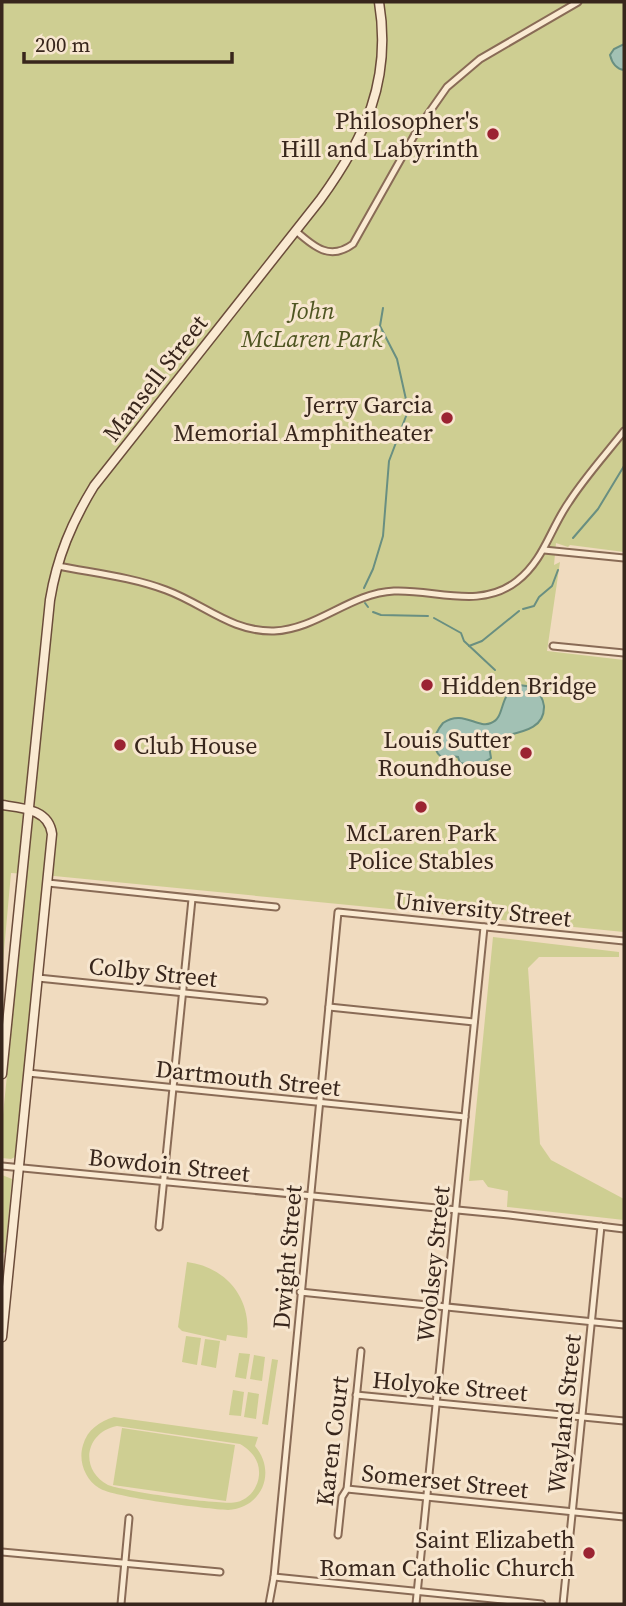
<svg xmlns="http://www.w3.org/2000/svg" width="626" height="1606" font-family="'Source Serif 4',serif">
<rect width="100%" height="100%" fill="#f0dbbf"/>
<!-- green -->
<g fill="#cece92" fill-rule="evenodd">
<path d="M2 2H624V552L570 545 568 547 556 543 554 565 560 562 547 651 624 660V932L44 875 15 1157 11 1159 2 1158V1125L27 874 11 873 2 973Z"/>
<path d="M493 937 619 952V957H539L528 968 540 1144 551 1160 624 1199V1220L507 1207 508 1191 488 1187 483 1180 469 1181Z"/>
<path d="M2 1175 12 1179 5 1252 2 1254Z"/>
<path d="M187 1262C226 1267 252 1298 247 1338L227 1335 226 1341 182 1331 178 1327Z"/>
<path d="M186 1336 201 1338 197 1365 182 1362Z"/>
<path d="M205 1339 220 1341 216 1368 201 1365Z"/>
<path d="M239 1353 250 1354 246 1379 235 1377Z"/>
<path d="M254 1355 265 1357 262 1381 250 1379Z"/>
<path d="M272 1359 278 1360 268 1425 262 1424Z"/>
<path d="M233 1390 244 1392 241 1416 229 1415Z"/>
<path d="M248 1392 259 1394 256 1419 244 1417Z"/>
<path d="M114 1417 258 1437 255 1446C277 1472 262 1508 228 1510 208 1509 111 1497 99 1488 85 1479 78 1461 83 1445 87 1430 100 1421 114 1417ZM117 1426 240 1444C252 1451 260 1461 259 1475 258 1488 249 1499 237 1502 223 1506 123 1491 108 1485 79 1470 85 1432 117 1426Z"/>
<path d="M122 1428 235 1445 226 1501 113 1485Z"/>
</g>
<!-- water -->
<g fill="#a2c1b4" stroke="#698f81" stroke-width="2">
<path d="M624 44V70C616 69 612 63 610 55L614 49Z"/>
<path d="M519 685 533 687C539 692 543 698 544 706 545 734 510 732 492 740L489 746 491 758 478 766 460 763 458 757 451 756 447 761C430 752 432 736 443 723 463 709 477 729 491 723 506 718 498 693 519 685Z"/>
</g>
<g fill="none" stroke-linecap="round" stroke-linejoin="round">
<!-- stream -->
<g stroke="#698f81" stroke-width="2">
<path d="M383 308 380 326 397 359 407 404"/>
<path d="M573 538 598 509 624 466"/>
<path d="M364 588 373 569 383 536 389 461 408 411"/>
<path d="M365 603 368 607"/>
<path d="M523 609 534 606 539 597 552 586 558 570"/>
<path d="M373 612 381 615 428 616"/>
<path d="M434 618 461 633 464 641 495 670"/>
<path d="M469 646 482 641 519 611"/>
</g>
<defs>
<g id="street">
<path d="M296 231C314 247 330 261 353 244L419 127 447 87 480 59 578 2"/>
<path d="M544 550 624 558"/>
<path d="M58 566C93 573 132 577 166 590 204 604 231 632 274 631 318 629 350 593 394 591 435 589 480 610 517 581 544 560 550 529 569 502 585 477 606 454 624 431"/>
<path d="M553 646 624 653"/>
<path d="M48 883 276 907"/>
<path d="M38 978 264 1001"/>
<path d="M329 1007 474 1022"/>
<path d="M28 1073 465 1117"/>
<path d="M2 1166 509 1215 624 1229"/>
<path d="M159 1227 192 899"/>
<path d="M300 1292 624 1325"/>
<path d="M356 1395 624 1421"/>
<path d="M347 1489 624 1517"/>
<path d="M338 1535 342 1497 347 1489 361 1351"/>
<path d="M2 1552 220 1572"/>
<path d="M274 1577 542 1604"/>
<path d="M121 1604 129 1518"/>
<path d="M269 1604 274 1577 338 912 624 941"/>
<path d="M416 1604 484 927"/>
<path d="M563 1604 601 1226"/>
</g>
<g id="secondary">
<path d="M2 805C22 808 49 809 52 834L2 1337"/>
<path d="M2 1074 50 600C57 557 72 522 94 486L320 200C365 138 392 80 379 2"/>
</g>
</defs>
<!-- street casing -->
<use href="#street" stroke="#896b56" stroke-width="9"/>
<!-- secondary casing -->
<use href="#secondary" stroke="#6b4c3a" stroke-width="11"/>
<!-- street -->
<use href="#street" stroke="#faead2" stroke-width="5"/>
<!-- secondary -->
<use href="#secondary" stroke="#faead2" stroke-width="8"/>
</g>
<!-- markers -->
<g fill="#9b2332" stroke="#f7e6cf" stroke-width="2.5">
<circle cx="493" cy="134" r="7"/>
<circle cx="447" cy="418" r="7"/>
<circle cx="427" cy="685" r="7"/>
<circle cx="120" cy="745" r="7"/>
<circle cx="526" cy="753" r="7"/>
<circle cx="421" cy="807" r="7"/>
<circle cx="589" cy="1553" r="7"/>
</g>
<g text-anchor="middle" dominant-baseline="central" stroke-width="6" stroke-linejoin="round" paint-order="stroke">
<!-- poi labels -->
<g font-size="24" fill="#38261c" stroke="#f7e6cf" text-anchor="end">
<text x="479" y="120">Philosopher's<tspan x="479" dy="28">Hill and Labyrinth</tspan></text>
<text x="433" y="404">Jerry Garcia<tspan x="433" dy="28">Memorial Amphitheater</tspan></text>
<text x="441" y="685" text-anchor="start">Hidden Bridge</text>
<text x="512" y="739">Louis Sutter<tspan x="512" dy="28">Roundhouse</tspan></text>
<text x="134" y="745" text-anchor="start">Club House</text>
<text x="421" y="832" text-anchor="middle">McLaren Park<tspan x="421" dy="28">Police Stables</tspan></text>
<text x="575" y="1539">Saint Elizabeth<tspan x="575" dy="28">Roman Catholic Church</tspan></text>
</g>
<!-- park labels -->
<g font-size="24" font-style="italic" fill="#4e5521" stroke="#f7e6cf">
<text x="312" y="310">John<tspan x="312" dy="28">McLaren Park</tspan></text>
</g>
<!-- street labels -->
<g font-size="24" fill="#38261c" stroke="#f7e6cf">
<text transform="translate(155 378) rotate(-52)">Mansell Street</text>
<text transform="translate(483 909) rotate(6)">University Street</text>
<text transform="translate(153 972) rotate(6)">Colby Street</text>
<text transform="translate(248 1078) rotate(6)">Dartmouth Street</text>
<text transform="translate(169 1165) rotate(6)">Bowdoin Street</text>
<text transform="translate(287 1257) rotate(-85)">Dwight Street</text>
<text transform="translate(433 1264) rotate(-84)">Woolsey Street</text>
<text transform="translate(450 1386) rotate(5)">Holyoke Street</text>
<text transform="translate(564 1414) rotate(-84)">Wayland Street</text>
<text transform="translate(332 1441) rotate(-83)">Karen Court</text>
<text transform="translate(445 1481) rotate(6)">Somerset Street</text>
</g>
</g>
<!-- border -->
<rect width="626" height="1606" fill="none" stroke="#38261c" stroke-width="7"/>
<!-- scale -->
<path d="M24 52v10h208v-10" fill="none" stroke="#38261c" stroke-width="3.5"/>
<text x="35" y="52" font-size="21" fill="#38261c" stroke="#f7e6cf" stroke-width="5" paint-order="stroke">200 m</text>
</svg>
